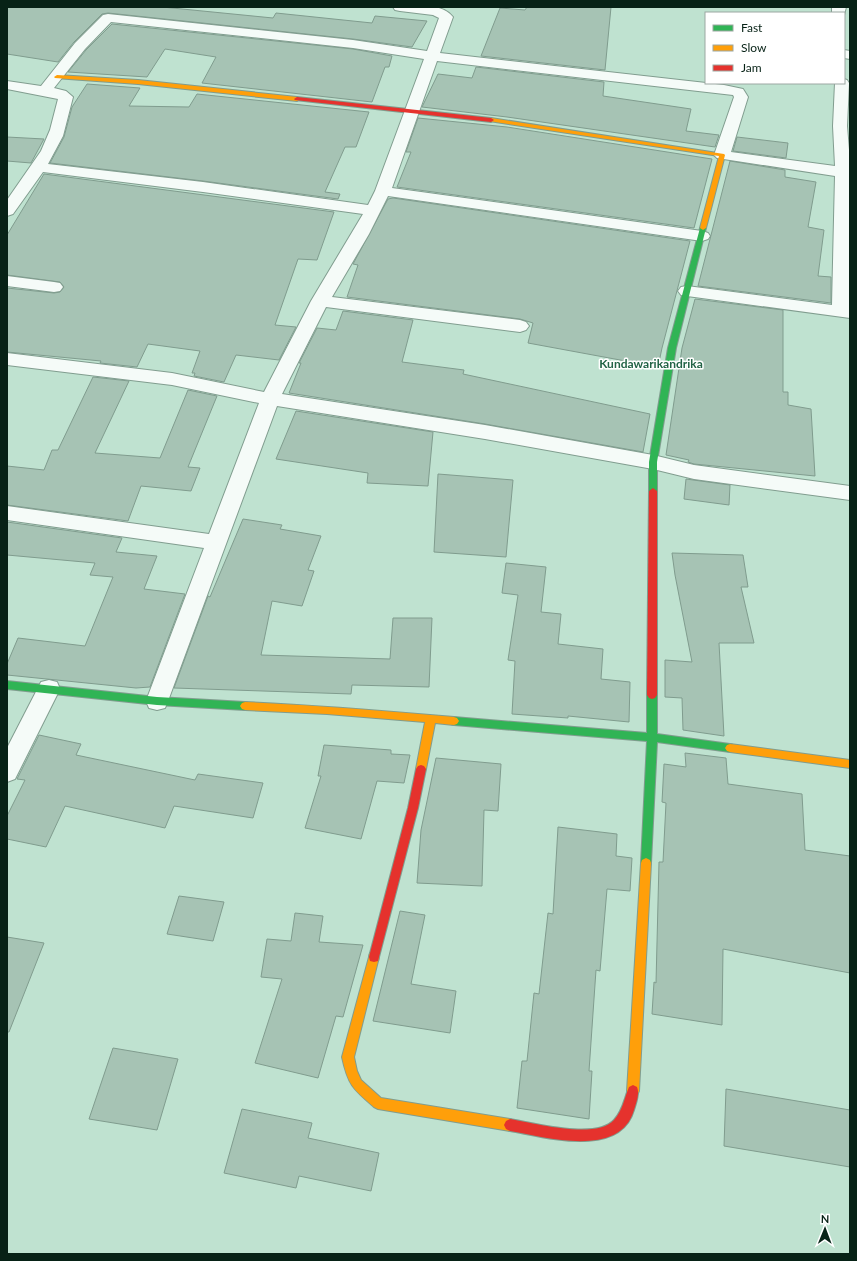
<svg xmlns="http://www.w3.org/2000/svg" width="857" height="1261" font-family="Lato,sans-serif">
<rect width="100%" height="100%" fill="#bfe2d0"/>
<!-- building -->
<g fill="#a6c3b4" stroke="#809c8e">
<path d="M7 7H162L273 18 276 13 372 23 375 16 427 21 412 47 353 39 108 13 102 14 74 42 58 62 7 54Z"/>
<path d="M527 7H611L605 70 481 56 500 8 525 10Z"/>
<path d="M112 24 353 49 392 56 389 67H385L372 102 202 83 216 57 165 49 147 77 68 72 86 50Z"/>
<path d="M476 67 604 82 603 96 691 109 686 131 719 135 715 147 507 117 422 107 438 74 472 78Z"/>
<path d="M87 84 140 88 129 106 189 107 197 94 369 112 356 147H345L325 192 340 194 338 199 203 181 50 163 64 137 72 107Z"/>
<path d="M418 118 507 127 712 159 694 228 397 187 411 152H406Z"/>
<path d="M7 137 44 139 31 163 7 161Z"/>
<path d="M737 137 788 143 786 158 733 151Z"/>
<path d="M730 161 785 170V177L816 182 808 227 824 230 818 276 831 277V303L698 286Z"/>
<path d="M44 174 334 212 317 260 298 259 275 325 296 327 279 360 236 355 224 382 194 376 195 373H192L200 351 148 344 137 367 100 363 101 361 7 352V288L54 293 60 292 64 287 60 282 7 275V235Z"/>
<path d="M393 198 690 241 662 348 658 367 528 343 533 323 520 319 347 297 358 265 353 264 388 199Z"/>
<path d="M695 299 783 310V392H788V405L811 409 815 476 694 464 688 462 689 460 666 455 682 348Z"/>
<path d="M343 311 413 320 402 362 464 370 463 374 650 414 643 452 485 424 289 393 301 363H299L317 328 336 330Z"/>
<path d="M93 377 129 381 95 453 160 458 188 390 217 396 188 467 200 468 191 491 141 486 128 521 7 505V466L44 470 52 450H58Z"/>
<path d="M296 411 433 432 428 486 367 483 368 473 276 459Z"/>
<path d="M438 474 513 480 506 557 434 552Z"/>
<path d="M686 479 730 485 729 505 684 499Z"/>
<path d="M243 519 282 525 280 529 321 536 308 570 314 571 302 606 272 601 261 655 390 659 393 618H432L429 687 352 685 351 694 174 688 208 596 210 597Z"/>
<path d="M7 522 122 538 116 552 157 556 144 589 185 594 150 687 136 688 7 675V664L18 638 85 646 113 577 90 575 95 563 7 555Z"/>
<path d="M672 553 743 555 748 587H741L754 643H719L724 736 683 730 682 698 665 697V660L692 662 675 575Z"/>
<path d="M506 563 546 567 541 612 561 614 558 644 603 649 601 679 630 682 629 722 568 716V718L512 714 515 661 508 660 518 595 502 593Z"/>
<path d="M39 735 81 744 76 755 195 780 198 774 263 783 253 818 174 806 165 828 65 806 46 847 7 839V816L25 780 17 779Z"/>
<path d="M324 745 391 750V754L410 755 404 783 377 781 361 839 305 828 321 776H318Z"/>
<path d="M685 753 726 758 728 784 802 794 805 850 850 856V973L723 949 722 1025 652 1014 654 982 656 983 659 862H663L666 803 662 802 664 764 686 767Z"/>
<path d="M436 758 501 764 498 811 484 810 482 886 417 883 421 830Z"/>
<path d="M558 827 617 834 616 856 632 858 630 891 607 889 600 971 596 970 589 1071H592L589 1119 517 1108 522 1061H527L534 993 539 994 548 913 553 914Z"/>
<path d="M179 896 224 902 213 941 167 934Z"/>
<path d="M400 911 425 915 411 984 456 991 450 1033 373 1021Z"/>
<path d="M295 913 323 916 319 942 363 945 343 1017 336 1016 318 1078 255 1063 282 979 261 977 267 939 291 941Z"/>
<path d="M7 937 44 943 9 1032H7Z"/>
<path d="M113 1048 178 1059 157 1130 89 1119Z"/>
<path d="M726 1089 850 1110V1167L724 1146Z"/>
<path d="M242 1109 312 1123 308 1138 379 1153 371 1191 299 1176 296 1188 224 1173Z"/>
</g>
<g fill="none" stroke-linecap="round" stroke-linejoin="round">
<defs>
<g id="street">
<path d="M393 7C411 7 441 1 453 17L440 53 724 85 743 89 748 97 731 152 835 166 833 126 835 83H844V79L847 80 849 83 847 126 850 162V318L687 296 681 295 678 291 681 287 687 286 832 305 835 176 717 158 714 155 734 97 733 95 437 61 392 188 702 231 708 233 710 236 708 239 702 241 388 196 369 234 332 297 520 320 526 322 529 326 526 330 520 332 326 307 282 394 485 425 653 455 694 465 850 486V500L694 479 653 469 485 439 277 406 168 701 165 708 157 710 149 708 146 701 204 548 7 520V506L209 534 259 403 172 385 7 365V353L172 373 264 392 311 301 363 214 203 192 43 172 13 214 7 216V200L41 151 50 130 58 99 7 89V81L41 86 75 43 103 15 108 14 353 40 427 51 439 18 433 15 400 11 395 10ZM111 22 353 48 424 59 375 191 368 205 203 182 48 164 63 136 73 97 66 91 54 88 85 49Z"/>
<path d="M832 7H846L844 15V13H832Z"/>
<path d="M844 50 850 51V59L844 58Z"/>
<path d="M7 276 54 282 60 283 63 287 60 291 54 292 7 286Z"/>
<path d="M49 680 57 682 60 689 15 779 7 782V748L41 682Z"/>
</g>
<g id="fast">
<path d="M703 226 706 228 676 348 657 462V491L653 494 649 491V462L668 348 700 228Z"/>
<path d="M7 681 157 697 245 702 248 703 250 706 248 709 245 710 157 705 7 689Z"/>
<path d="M652 691 655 692 657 695V734L730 744 733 745 735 748 733 751 730 752 657 742 651 863 650 866 646 868 642 866 641 863 647 741 454 725 451 724 449 721 451 718 454 717 647 733V695L649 692Z"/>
</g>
<g id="slow">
<path d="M57 75 138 80 297 97 300 99 297 101 138 84 55 78 54 77Z"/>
<path d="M491 118 724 154 725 155 706 228 703 230 700 228 719 156 489 121 488 120Z"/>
<path d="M245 702C315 705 385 711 454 717L457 718 459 721 457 724 454 725 435 723 426 769 424 772 421 773 418 772 416 769 425 722 327 714 245 710 242 709 240 706 242 703Z"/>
<path d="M730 744 850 760V768L730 752 727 751 725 748 727 745Z"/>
<path d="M646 858 650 860 651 863 639 1091 637 1095 633 1097 629 1095 627 1091 641 863 642 860Z"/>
<path d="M374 952 378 953 379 957 354 1057 357 1071 361 1080 381 1098 510 1119 514 1121 516 1125 514 1129 510 1131 378 1109 374 1107C353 1089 348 1085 342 1057L369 957 370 953Z"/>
</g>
<g id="jam">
<path d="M297 97 491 118 494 120 491 122 295 100 294 99Z"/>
<path d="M653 488 657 491V695L655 698 652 699 649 698 647 695 649 491Z"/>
<path d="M421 765 424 766 426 769 418 808 379 957 378 961 374 962 370 961 369 957 408 808 416 769 418 766Z"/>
<path d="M633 1085 637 1087C640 1094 636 1103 634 1110 620 1159 545 1137 510 1131L506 1129 504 1125 506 1121 510 1119C534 1123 596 1140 614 1120 623 1110 624 1099 629 1087Z"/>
</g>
</defs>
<!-- street casing -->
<use href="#street" stroke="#819d8f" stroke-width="2"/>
<!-- fast casing -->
<use href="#fast" stroke="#819d8f" stroke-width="2"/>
<!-- slow casing -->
<use href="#slow" stroke="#819d8f" stroke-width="2"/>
<!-- jam casing -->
<use href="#jam" stroke="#819d8f" stroke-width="2"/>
<!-- street -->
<use href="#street" fill="#f5fbf8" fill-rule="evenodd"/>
<!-- fast -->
<use href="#fast" fill="#30b455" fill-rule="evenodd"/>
<!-- slow -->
<use href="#slow" fill="#ff9f0a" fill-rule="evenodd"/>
<!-- jam -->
<use href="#jam" fill="#e5322d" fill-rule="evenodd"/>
</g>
<g text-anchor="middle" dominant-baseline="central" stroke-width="3" stroke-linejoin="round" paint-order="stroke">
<!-- quarter labels -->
<g font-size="12" font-weight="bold" fill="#226346" stroke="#fff">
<text x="651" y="363">Kundawarikandrika</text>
</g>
</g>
<!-- border -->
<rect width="857" height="1261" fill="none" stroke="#072216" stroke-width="16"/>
<!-- legend -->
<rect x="705" y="12" width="140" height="72" fill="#ffffff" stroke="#9ca7a2"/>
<rect x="713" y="25" width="20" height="6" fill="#30b455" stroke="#9ca7a2"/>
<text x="741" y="32" font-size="12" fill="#072216">Fast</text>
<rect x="713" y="45" width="20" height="6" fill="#ff9f0a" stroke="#9ca7a2"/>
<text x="741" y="52" font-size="12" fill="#072216">Slow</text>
<rect x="713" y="65" width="20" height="6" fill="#e5322d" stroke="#9ca7a2"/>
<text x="741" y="72" font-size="12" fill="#072216">Jam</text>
<!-- north arrow -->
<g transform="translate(825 1229) rotate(1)" stroke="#ffffff" stroke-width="3" paint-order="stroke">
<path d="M0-3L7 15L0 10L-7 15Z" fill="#072216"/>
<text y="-6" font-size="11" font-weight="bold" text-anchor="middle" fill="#072216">N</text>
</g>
</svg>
